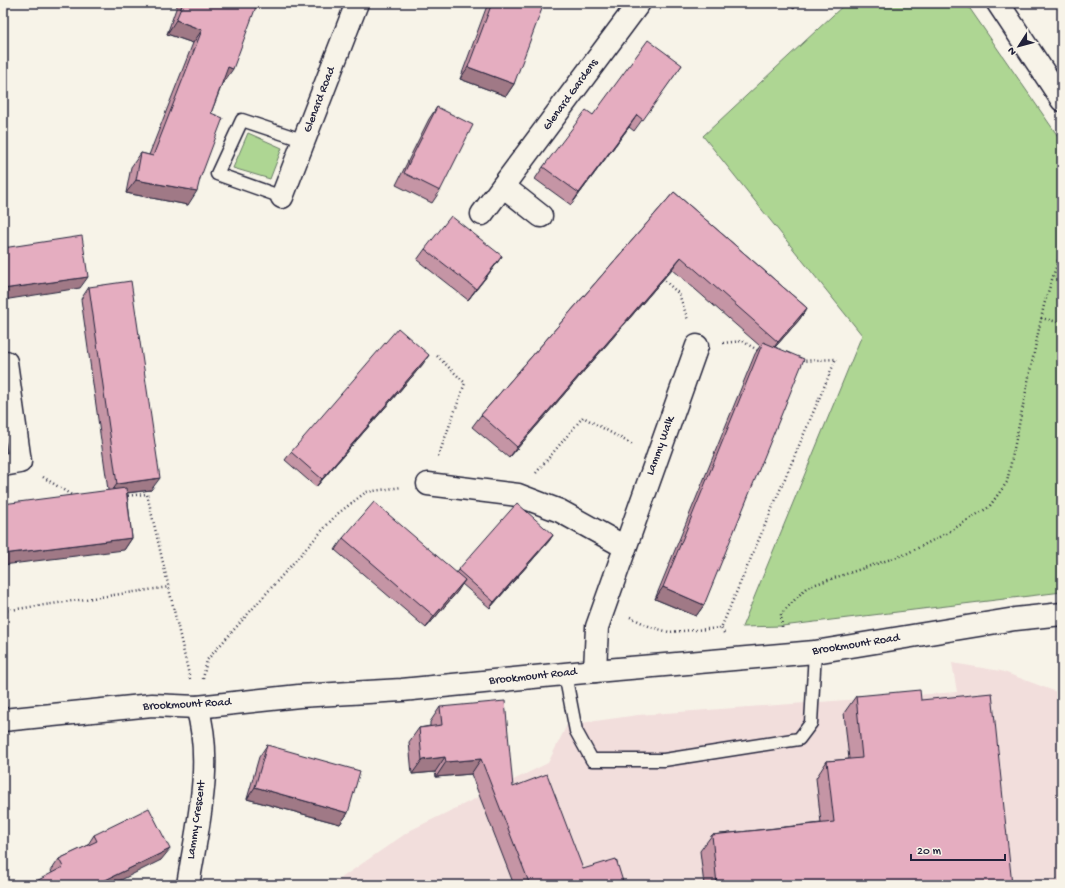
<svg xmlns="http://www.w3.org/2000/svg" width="1065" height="888" font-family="'Gochi Hand',sans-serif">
<rect width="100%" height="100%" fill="#f7f3e8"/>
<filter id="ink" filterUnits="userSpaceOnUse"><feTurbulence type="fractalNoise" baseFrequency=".025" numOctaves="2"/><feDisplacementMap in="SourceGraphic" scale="8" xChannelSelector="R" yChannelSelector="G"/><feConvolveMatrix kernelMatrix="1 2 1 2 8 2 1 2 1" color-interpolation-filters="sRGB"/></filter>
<g filter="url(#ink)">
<!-- built -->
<path fill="#f2dedc" d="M952 663 1001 671 1062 694V885H331L411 830 548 763 567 725 638 715 957 692Z"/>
<!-- green -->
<g fill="#aed693" stroke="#687c67">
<path d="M846 3H966L1062 142V592L782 626 742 627 862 335 703 136Z"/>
<path d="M248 133 282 148 270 179 233 168Z"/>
</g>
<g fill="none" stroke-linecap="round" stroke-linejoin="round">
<defs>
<g id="lane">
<path d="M282 197 217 174 242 120 305 141"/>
<path d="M565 674 576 731 592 760H664L799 739 811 723 815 652"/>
</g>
<g id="street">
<path d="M503 186 541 216"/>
<path d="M282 197 357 3"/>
<path d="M482 214 639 3"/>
<path d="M3 465 20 462 6 362"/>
<path d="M428 484 518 495 560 511 625 547"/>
<path d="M595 671 597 627 697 346"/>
<path d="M188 885C197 828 214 763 197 707"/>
</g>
<g id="secondary">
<path d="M998 3 1062 100"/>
<path d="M3 720 152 705 197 707 299 696 402 690 595 671 815 652 1015 619 1062 614"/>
</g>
</defs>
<!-- lane casing -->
<use href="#lane" stroke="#22223b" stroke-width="15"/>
<!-- street casing -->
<use href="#street" stroke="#22223b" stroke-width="25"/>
<!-- secondary casing -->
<use href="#secondary" stroke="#22223b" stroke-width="25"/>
<!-- path -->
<g stroke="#22223b" stroke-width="2.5" stroke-dasharray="1 3" stroke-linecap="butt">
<path d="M662 278 679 294 688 320"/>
<path d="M1041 318 1062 323"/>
<path d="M723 343 742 341 759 351"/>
<path d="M437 356 465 383 438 457"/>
<path d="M536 473 583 417 633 445"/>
<path d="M43 477 73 496"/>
<path d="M124 496 147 494 190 679"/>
<path d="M3 611 169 587"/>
<path d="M630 617 651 627 669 632 721 628"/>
<path d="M782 627 781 614 807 587 906 554 947 533 989 507 1007 482 1044 305 1062 248"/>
<path d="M724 633 721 628 836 359 801 361"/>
<path d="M203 679 207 660 336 515 366 492 402 487"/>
</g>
<!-- lane -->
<use href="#lane" stroke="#f7f3e8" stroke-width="12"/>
<!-- street -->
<use href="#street" stroke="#f7f3e8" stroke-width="22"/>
<!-- secondary -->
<use href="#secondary" stroke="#f7f3e8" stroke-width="22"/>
</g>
<!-- wall -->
<g fill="#c595a5" stroke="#22223b">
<path d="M178 3H253L224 82H223L211 113 188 205 126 193 131 167 141 153 149 155 193 43 167 34Z"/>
<path d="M488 3H535L514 84 506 96 460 79Z"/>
<path d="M785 3H798L794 9Z"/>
<path d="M682 65 634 131 629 127 571 205 535 179 543 167 593 115Z"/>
<path d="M437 107 440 191 432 203 396 185 429 119Z"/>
<path d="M674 192 807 308 799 320 775 347 704 605 696 616 655 599 755 354 760 346 672 269 509 458 472 427 481 415Z"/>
<path d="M425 249 502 256 494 267 468 300 417 260Z"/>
<path d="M89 287 151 490 127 493 132 538 124 550 108 490 81 299Z"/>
<path d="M423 364 316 487 285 460 291 452Z"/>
<path d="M553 535 549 541 490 608 462 584 457 592 426 628 335 550 343 538 456 573 458 570Z"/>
<path d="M856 696 921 700 1012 885H704L700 851 712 835 821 823 816 778 827 761 849 759 844 713Z"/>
<path d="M440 707 513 787 583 869 624 885H514L471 774 436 777 435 772 412 774 409 742 419 728 430 726V722Z"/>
<path d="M267 745 348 813 340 824 247 799 259 757Z"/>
<path d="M94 835 161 860 52 873 51 871 59 859 87 846Z"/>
</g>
<!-- shaded-wall -->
<g fill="#a07986" stroke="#22223b">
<path d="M176 20 202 30 193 43 167 34Z"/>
<path d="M228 67 233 69 224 82 219 80Z"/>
<path d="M468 67 514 84 506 96 460 79Z"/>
<path d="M637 115 629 127 571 205 579 193Z"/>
<path d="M136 180 197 191 188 205 126 193Z"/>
<path d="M502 256 494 267 468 300 476 289Z"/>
<path d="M681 257 672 269 509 458 517 447Z"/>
<path d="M88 277 80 288 3 300V289Z"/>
<path d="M807 308 799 320 769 354 778 342Z"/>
<path d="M429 355 423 364 316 487 322 479Z"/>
<path d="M160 478 151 490 109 495 117 484Z"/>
<path d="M553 535 549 541 490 608 494 602Z"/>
<path d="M132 538 124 550 3 565V554Z"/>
<path d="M465 580 457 592 426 628 434 616Z"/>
<path d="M663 587 704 605 696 616 655 599Z"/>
<path d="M445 757 435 772 412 774 422 760Z"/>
<path d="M481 759 471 774 436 777 446 762Z"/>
<path d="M255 787 348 813 340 824 247 799Z"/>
<path d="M170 849 161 860 111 885H95Z"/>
</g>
<!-- building -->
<g fill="#e5adc0" stroke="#22223b">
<path d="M183 3H253L257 4 233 69 228 67 211 113 223 118 200 179 197 191 136 180 141 153 153 156 202 30 176 20Z"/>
<path d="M492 3H535L543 6 514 84 468 67Z"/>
<path d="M648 40 682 65 643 120 637 115 579 193 543 167 586 110 593 115Z"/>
<path d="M437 107 473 125 440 191 404 173Z"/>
<path d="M674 192 807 308 778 342 681 257 517 447 481 415Z"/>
<path d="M451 216 502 256 476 289 425 249Z"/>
<path d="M82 236 88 277 3 289V248Z"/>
<path d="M131 281 160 478 117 484 89 287Z"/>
<path d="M398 328 429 355 322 479 291 452Z"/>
<path d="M763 342 804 359 704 605 663 587Z"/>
<path d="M126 488 132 538 3 554V504Z"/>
<path d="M374 502 465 580 434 616 343 538Z"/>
<path d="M517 503 553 535 494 602 458 570Z"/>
<path d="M920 690 921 700 992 693 1012 885H717L712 835 834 822 827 761 862 758 856 696Z"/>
<path d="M505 701 513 787 547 774 583 869 616 859 624 885H530L481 759 446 762 445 757 422 760 419 728 442 725 440 707Z"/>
<path d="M267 745 360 771 348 813 255 787Z"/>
<path d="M149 808 170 849 95 885H29L63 867 59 859 97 841 94 835Z"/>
</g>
</g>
<g text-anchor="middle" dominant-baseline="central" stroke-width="3" stroke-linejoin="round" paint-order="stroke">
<!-- street labels -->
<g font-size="12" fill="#22223b" stroke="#f7f3e8">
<text transform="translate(571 95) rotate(-54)">Glenard Gardens</text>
<text transform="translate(320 100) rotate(-69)">Glenard Road</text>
<text transform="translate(661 446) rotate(-70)">Lammy Walk</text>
<text transform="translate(856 645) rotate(-9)">Brookmount Road</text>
<text transform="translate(533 677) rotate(-6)">Brookmount Road</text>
<text transform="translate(187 705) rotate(-3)">Brookmount Road</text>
<text transform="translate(197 820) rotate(-82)">Lammy Crescent</text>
</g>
</g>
<!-- margin -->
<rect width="1065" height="888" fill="none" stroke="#f7f3e8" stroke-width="16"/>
<rect x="8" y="8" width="1049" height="872" fill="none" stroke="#22223b" stroke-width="1.5" filter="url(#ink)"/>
<!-- north arrow -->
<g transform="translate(1019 46) rotate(234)" stroke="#f7f3e8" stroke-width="3" paint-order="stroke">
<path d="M0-3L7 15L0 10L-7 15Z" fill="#22223b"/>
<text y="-6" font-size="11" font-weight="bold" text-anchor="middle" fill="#22223b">N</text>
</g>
<!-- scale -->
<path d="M911 854v6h94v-6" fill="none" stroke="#22223b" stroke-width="2"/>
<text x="917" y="854" font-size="12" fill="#22223b" stroke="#f7f3e8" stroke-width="3" paint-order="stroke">20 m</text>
</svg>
